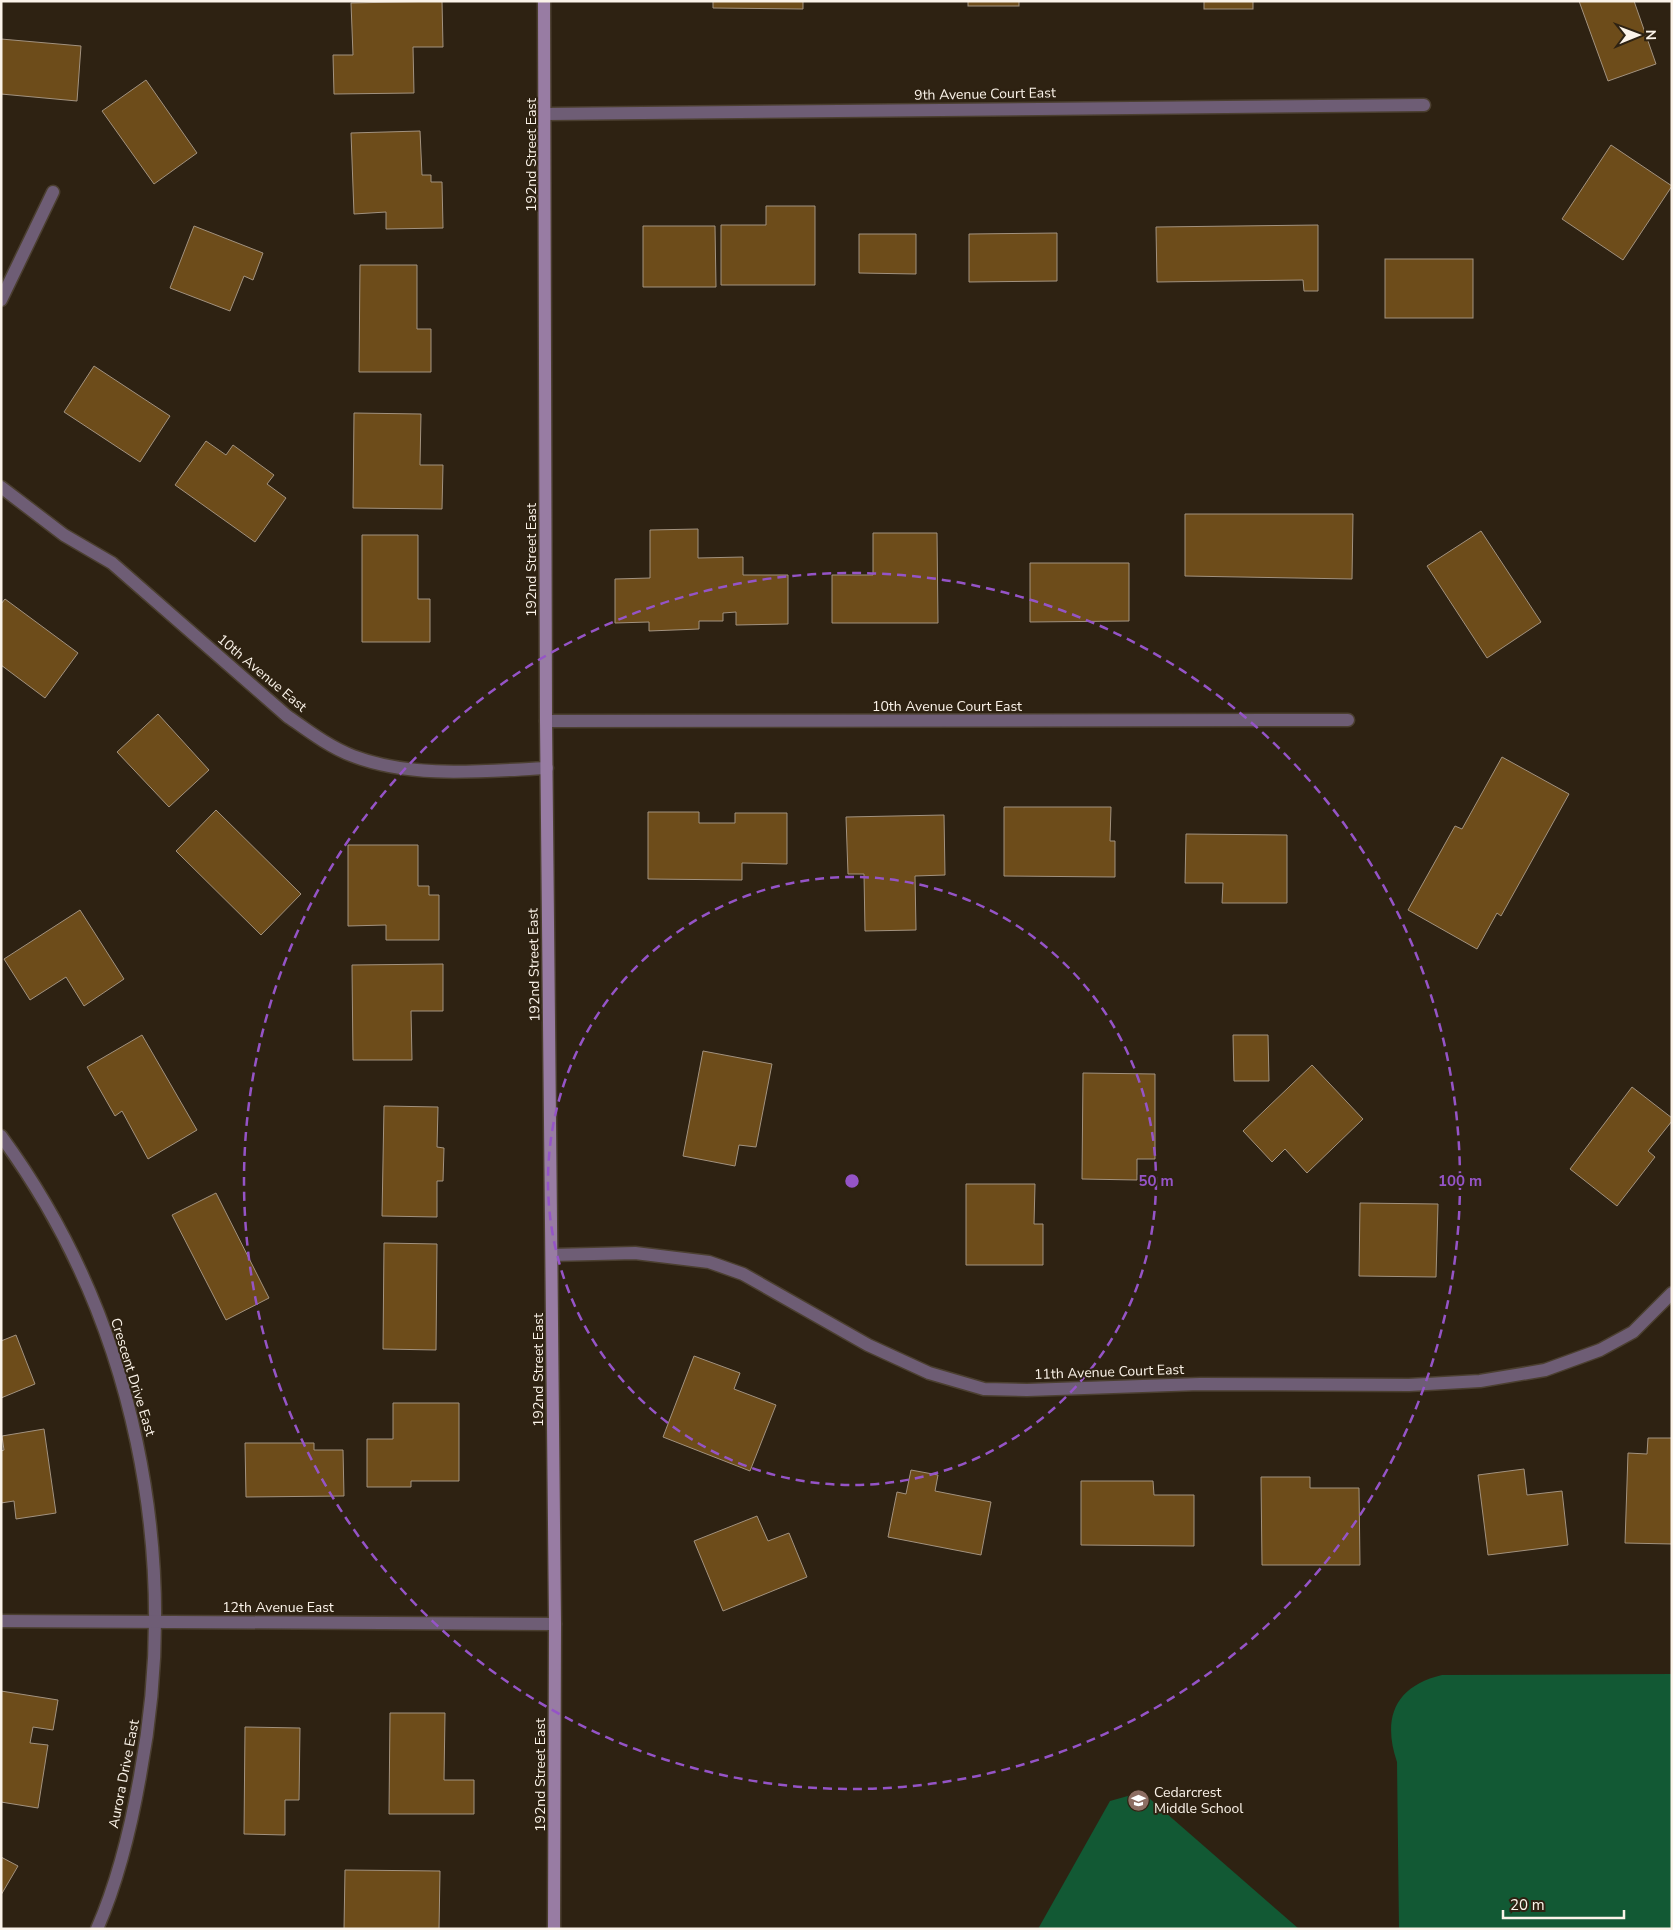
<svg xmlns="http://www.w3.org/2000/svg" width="1673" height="1930" font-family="'Nunito Sans',sans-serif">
<rect width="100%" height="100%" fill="#2e2212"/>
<!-- green -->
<g fill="#125934">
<path d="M1672 1674V1929H1399L1397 1762C1382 1718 1395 1686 1442 1675Z"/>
<path d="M1142 1792 1299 1929H1038L1110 1801Z"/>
</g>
<!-- building -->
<g fill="#6d4c1a" stroke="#a2927f">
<path d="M442 1 443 47H413L414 93 334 94 333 55H353L351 3Z"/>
<path d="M713 1H803V9L713 8Z"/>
<rect x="968" y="1" width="51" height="5"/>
<rect x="1204" y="1" width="49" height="8"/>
<path d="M1579 1H1634L1656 64 1608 81Z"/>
<path d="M1 39 81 46 77 101 1 94Z"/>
<path d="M146 80 197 153 154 184 102 111Z"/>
<path d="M420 131 422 175H431V182H442L443 228 386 229V212L354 214 351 133Z"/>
<path d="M1611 145 1672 186 1623 260 1562 219Z"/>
<path d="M766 206H815V285H721V225H766Z"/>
<path d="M1318 225V291H1304L1303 280 1157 282 1156 227Z"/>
<path d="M194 226 263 253 253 280 244 276 230 311 170 288Z"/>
<path d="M643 226H715L716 287H643Z"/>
<path d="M1057 233V281L969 282V234Z"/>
<path d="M859 234H916V274L859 273Z"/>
<rect x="1385" y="259" width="88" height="59"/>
<path d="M360 265H417V329H431V372H359Z"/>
<path d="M94 366 170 416 140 462 64 412Z"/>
<path d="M354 413 421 414 420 465H443L442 509 353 508Z"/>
<path d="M206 441 226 455 233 445 274 475 267 484 286 498 255 542 175 485Z"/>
<path d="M1185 514H1353L1352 579 1185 576Z"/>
<path d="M698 529V558L743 557V575H788V624L736 625V612L723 613V621H699V629L649 631V622L615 623V579L650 578V530Z"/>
<path d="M1481 531 1541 622 1487 658 1427 566Z"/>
<path d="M873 533H937L938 623H832V575H873Z"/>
<path d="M362 535H418V599H430V642H362Z"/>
<path d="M1030 563H1129V621L1030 622Z"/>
<path d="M5 599 78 653 45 698 1 665V604Z"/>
<path d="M158 714 209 770 169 807 117 752Z"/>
<path d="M1502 757 1569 794 1501 916 1497 913 1477 949 1408 910 1455 826 1462 829Z"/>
<path d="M1004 807H1111L1110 841H1115V877L1004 876Z"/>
<path d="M216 810 301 894 261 935 176 851Z"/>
<path d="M648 812H699V823H735V813H787V864L742 863V880L648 879Z"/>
<path d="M944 815 945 875 915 876 916 930 865 931 864 874H848L846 817Z"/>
<path d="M1186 834 1287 835V903H1222L1223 883H1185Z"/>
<path d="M348 845H418V886H429V895H439V940H386V925L348 926Z"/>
<path d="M80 910 124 979 84 1006 66 977 30 1000 4 959Z"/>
<path d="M443 964V1011H411L412 1060H353L352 965Z"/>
<path d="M142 1035 197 1130 148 1159 122 1111 115 1116 87 1067Z"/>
<path d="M1233 1035H1268L1269 1081H1234Z"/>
<path d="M703 1051 772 1064 756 1147 739 1145 735 1166 683 1156Z"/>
<path d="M1312 1065 1363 1119 1307 1173 1285 1149 1272 1162 1243 1131Z"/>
<path d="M1083 1073 1155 1074V1159H1137V1180L1082 1179Z"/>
<path d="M1632 1087 1672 1118V1121L1648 1151 1655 1157 1617 1206 1570 1169Z"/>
<path d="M384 1106 438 1107 437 1147 444 1148 443 1181H437V1217L382 1216Z"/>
<path d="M966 1184H1035L1034 1224H1043V1265H966Z"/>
<path d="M216 1193 269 1298 226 1320 172 1215Z"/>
<path d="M1360 1203 1438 1204 1436 1277 1359 1276Z"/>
<path d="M384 1243 437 1244 436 1350 383 1349Z"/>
<path d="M16 1335 35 1384 1 1398V1341Z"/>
<path d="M694 1356 740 1373 734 1389 776 1405 750 1471 663 1437Z"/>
<path d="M393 1403H459V1481H411V1487H367V1439H393Z"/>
<path d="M44 1429 56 1513 16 1519 14 1501 1 1503V1451L4 1450 2 1436Z"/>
<path d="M1648 1438H1672V1544L1625 1543 1628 1453 1647 1454Z"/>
<path d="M245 1443H314V1450H343L344 1496 246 1497Z"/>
<path d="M1524 1469 1527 1495 1562 1491 1568 1545 1488 1555 1478 1475Z"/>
<path d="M911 1470 938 1475 935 1491 991 1502 981 1555 888 1537 897 1492 906 1494Z"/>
<path d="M1261 1477H1310V1488H1359L1360 1565H1262Z"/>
<path d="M1081 1481H1153L1154 1495H1194V1546L1081 1545Z"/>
<path d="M757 1516 768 1541 789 1533 807 1577 723 1611 694 1541Z"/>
<path d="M1 1691 58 1700 53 1730 33 1727 30 1743 48 1745 38 1808 1 1802Z"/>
<path d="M390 1713H445L444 1780H474V1814H389Z"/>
<path d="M245 1727 300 1728 299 1800H285V1835L244 1834Z"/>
<path d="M1 1857 18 1866 1 1895Z"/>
<path d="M345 1870 440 1871 439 1929H344Z"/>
</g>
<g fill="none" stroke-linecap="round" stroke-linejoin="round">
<defs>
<g id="street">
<path d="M546 114 1424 105"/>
<path d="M1 300 53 192"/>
<path d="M1 487 64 535 112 563 287 716C307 730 329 747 353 756 414 779 483 771 547 768"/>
<path d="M546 721 1348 720"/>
<path d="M1 1136C135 1319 182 1554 140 1776 131 1827 118 1881 97 1929"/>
<path d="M552 1255 635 1253 709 1262 743 1274 868 1345 929 1373 984 1389 1027 1390 1200 1384 1409 1385 1480 1381 1545 1370 1600 1350 1633 1332 1672 1293"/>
<path d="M1 1621 555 1624"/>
</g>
<path id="secondary" d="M544 1 546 721 555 1624 554 1929"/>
</defs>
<!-- street casing -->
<use href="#street" stroke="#4b3f30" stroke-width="15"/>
<!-- secondary casing -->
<use href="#secondary" stroke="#4b3f30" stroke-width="15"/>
<!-- street -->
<use href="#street" stroke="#6e5d75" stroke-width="12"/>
<!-- secondary -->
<use href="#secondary" stroke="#987ca3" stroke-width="12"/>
</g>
<!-- distance rings -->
<g fill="none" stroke="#9554c7" stroke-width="2.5" stroke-dasharray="9 6">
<circle cx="852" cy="1181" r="304"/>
<circle cx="852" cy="1181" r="608"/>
</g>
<!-- icons -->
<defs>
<symbol id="school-disc" viewBox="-11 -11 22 22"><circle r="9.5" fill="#8d6e63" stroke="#2e2212"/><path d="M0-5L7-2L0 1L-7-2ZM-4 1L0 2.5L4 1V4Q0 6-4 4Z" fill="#fff"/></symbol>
</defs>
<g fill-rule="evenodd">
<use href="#school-disc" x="1126" y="1788" width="25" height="25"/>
</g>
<g text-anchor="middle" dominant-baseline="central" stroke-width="4" stroke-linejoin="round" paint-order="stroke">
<!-- street labels -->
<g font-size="14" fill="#fbf3e9" stroke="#2e2212">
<text transform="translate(985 94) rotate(-1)">9th Avenue Court East</text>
<text transform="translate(531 155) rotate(-90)">192nd Street East</text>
<text transform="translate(531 560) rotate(-90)">192nd Street East</text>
<text transform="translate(262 673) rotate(40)">10th Avenue East</text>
<text x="947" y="706">10th Avenue Court East</text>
<text transform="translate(534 965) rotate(-91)">192nd Street East</text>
<text transform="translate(538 1370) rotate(-90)">192nd Street East</text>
<text transform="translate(1109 1372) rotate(-2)">11th Avenue Court East</text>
<text transform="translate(133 1377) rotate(73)">Crescent Drive East</text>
<text x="278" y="1607">12th Avenue East</text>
<text transform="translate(124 1774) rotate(-79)">Aurora Drive East</text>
<text transform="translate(540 1775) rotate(-90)">192nd Street East</text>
</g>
<!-- poi labels -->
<g font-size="14" fill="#fbf3e9" stroke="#2e2212" text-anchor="start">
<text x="1154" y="1792">Cedarcrest<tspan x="1154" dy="16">Middle School</tspan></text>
</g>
</g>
<circle cx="852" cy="1181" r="8" fill="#9554c7" stroke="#2e2212" stroke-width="2.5"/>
<g font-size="15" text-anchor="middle" font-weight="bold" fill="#9554c7" stroke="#2e2212" stroke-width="4" stroke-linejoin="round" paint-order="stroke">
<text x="1156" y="1186">50 m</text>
<text x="1460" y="1186">100 m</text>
</g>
<!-- border -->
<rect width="1673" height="1930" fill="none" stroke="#fbf3e9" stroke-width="5"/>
<!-- north arrow -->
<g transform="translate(1638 35) rotate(89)" stroke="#2e2212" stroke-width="4" paint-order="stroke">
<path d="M0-4L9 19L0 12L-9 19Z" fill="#fbf3e9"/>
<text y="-8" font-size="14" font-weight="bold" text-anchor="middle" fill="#fbf3e9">N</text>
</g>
<!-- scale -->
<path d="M1503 1910v8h121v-8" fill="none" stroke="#fbf3e9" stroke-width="2.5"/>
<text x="1510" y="1910" font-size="15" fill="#fbf3e9" stroke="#2e2212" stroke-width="4" paint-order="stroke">20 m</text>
</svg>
